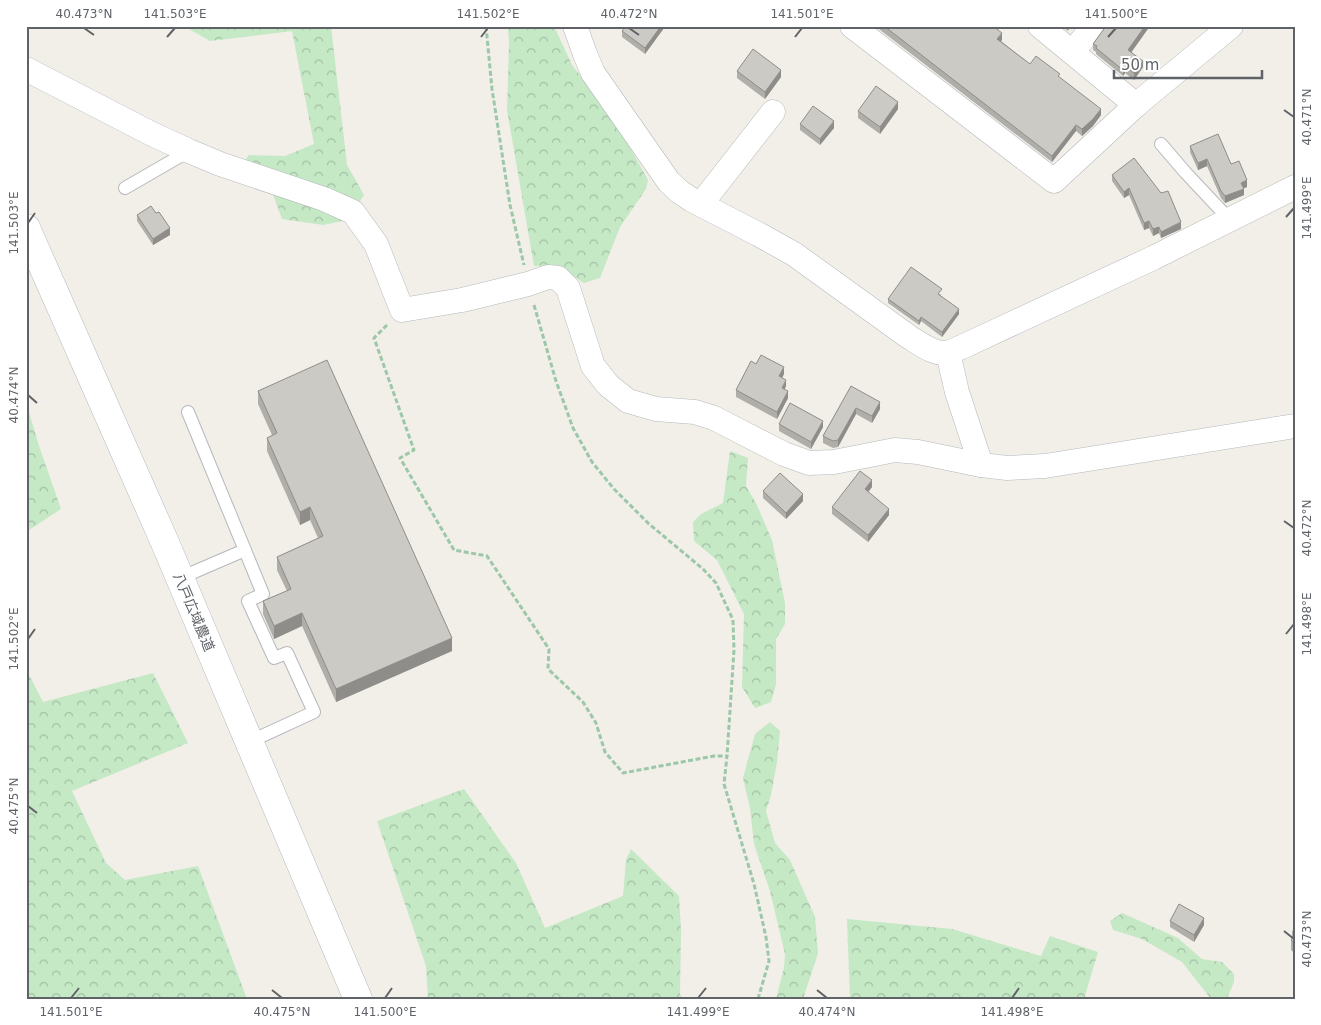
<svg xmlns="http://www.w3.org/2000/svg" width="1321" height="1025" font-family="'DejaVu Sans','Noto Sans JP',sans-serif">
<defs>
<pattern id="forest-crowns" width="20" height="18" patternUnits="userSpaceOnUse" patternTransform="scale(1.25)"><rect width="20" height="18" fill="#c5e8c5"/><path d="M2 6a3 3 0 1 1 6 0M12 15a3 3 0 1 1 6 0" fill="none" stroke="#a3c0a4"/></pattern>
</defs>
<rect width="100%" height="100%" fill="#f1efe8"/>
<!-- forest -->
<g fill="url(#forest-crowns)">
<path d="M184 26H331L347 165 364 195 347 220 323 225 282 219 271 189 241 166 249 155 285 156 314 144 292 31 210 41Z"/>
<path d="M508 26H554L572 65 614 119 648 180 646 189 620 227 600 278 584 283 556 265 534 266 507 110 509 42Z"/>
<path d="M26 407 28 409 39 446 61 509 26 532Z"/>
<path d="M730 451 748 458 746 486 756 503 772 540 785 603V624L776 639V684L771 702 755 708 742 687 744 614 717 560 694 541 693 522 701 514 723 503Z"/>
<path d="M26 669 43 702 153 673 188 743 72 791 106 863 125 880 198 866 247 999H26Z"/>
<path d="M770 722 780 731 777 762 771 795 766 811 775 843 790 860 815 917 818 953 803 999H776L784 968 785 954 770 891 754 844 750 808 743 778 755 734Z"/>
<path d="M464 789 516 863 545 928 623 896 626 860 631 849 679 896 681 930 680 994 683 999H428L426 966 377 821Z"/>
<path d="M1122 913 1178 938 1202 959 1222 962 1234 974V982L1227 998 1211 999 1182 962 1142 939 1113 930 1110 921Z"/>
<path d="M847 919 952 929 1041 956 1050 936 1098 952 1084 999H850Z"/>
</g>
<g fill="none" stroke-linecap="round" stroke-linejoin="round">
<defs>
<g id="service">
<path d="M1161 144 1185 172 1230 220"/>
<path d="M125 188 189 151"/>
<path d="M188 412 263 594 248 601 274 658 287 653 314 712 249 742"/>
<path d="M180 578 245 550"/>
</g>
<g id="minor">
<path d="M575 26 585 54 593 73 669 182 680 192 692 200 758 234 794 254 909 337C921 344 935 356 949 352 954 351 959 348 964 346L1153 258 1295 187"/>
<path d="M852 26 1054 181 1136 105 1231 26"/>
<path d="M1040 26 1136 105"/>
<path d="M1073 52 1093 26"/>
<path d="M26 69 152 134 189 151 220 164 324 199 353 212 376 244 402 310 462 300 528 284 548 277 558 278 568 288 593 366 608 385 628 401 656 409 695 412 714 418 784 454 809 463 834 462 895 450 918 452 981 465 1007 468 1045 466 1295 426"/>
<path d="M701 204 773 112"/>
<path d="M948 353 957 392 981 465"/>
</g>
<path id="tertiary" d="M26 228 166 545 358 999"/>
</defs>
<!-- service casing -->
<use href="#service" stroke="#b5b8bc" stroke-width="14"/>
<!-- minor casing -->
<use href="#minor" stroke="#b5b8bc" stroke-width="25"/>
<!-- tertiary casing -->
<use href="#tertiary" stroke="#b5b8bc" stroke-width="29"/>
<!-- path -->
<g stroke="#9cc7a9" stroke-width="3" stroke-dasharray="5 2.5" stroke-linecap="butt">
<path d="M486 26 492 89 510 205 524 265"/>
<path d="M534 305 556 381 573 428 592 462 614 489 648 523 703 569 716 583 733 620 734 650 727 756"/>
<path d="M387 325 374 338 414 450 400 458 454 550 487 556 549 649 548 669 583 702 596 723 605 752 623 773 714 756H727L724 784 754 884 766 937 769 961 758 999"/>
</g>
<!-- service -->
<use href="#service" stroke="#fff" stroke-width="12"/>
<!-- minor -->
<use href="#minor" stroke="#fff" stroke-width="24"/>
<!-- tertiary -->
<use href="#tertiary" stroke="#fff" stroke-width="28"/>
</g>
<!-- wall -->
<g fill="#afaea9">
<path d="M664 26V28L645 54 622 37V31Z"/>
<path d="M875 26H993L1002 40 1001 41 1030 64 1060 78 1101 115 1093 126 1082 136 1076 131 1052 162Z"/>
<path d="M1062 26H1071L1068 31Z"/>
<path d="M1106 26H1150L1131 52 1143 67 1134 80 1125 73 1123 76 1096 54V52L1093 50V44Z"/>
<path d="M737 71 781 77 765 99 737 78Z"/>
<path d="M898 109 880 134 858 118V111Z"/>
<path d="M800 124 834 128 820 145 800 130Z"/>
<path d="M1190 146 1231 164 1247 187 1244 188V195L1225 203 1221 198 1207 166 1198 170 1190 152Z"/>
<path d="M1112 175 1181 229 1161 238 1159 233 1153 236 1149 228 1144 230 1129 195 1124 198 1112 181Z"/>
<path d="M156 213 170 235 153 245 137 221V215Z"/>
<path d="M942 294 940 295 959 314 942 337 921 321 919 325 888 303V299Z"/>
<path d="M756 364 784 374 782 378 786 386 784 390 788 398 777 419 736 397V390Z"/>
<path d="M851 386 880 409 872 423 856 414 838 447 833 448 823 443V436Z"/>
<path d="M258 391 452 651 336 702 302 626 274 639 263 614V601L287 591 277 570V557L318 538 310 520 300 525 267 451V438L272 435 258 404Z"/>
<path d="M779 424 823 427 811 449 779 431Z"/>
<path d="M872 487 868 492 889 515 868 542 832 514V507Z"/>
<path d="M763 491 803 501 786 519 763 498Z"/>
<path d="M1170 921 1204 925 1194 942 1170 927Z"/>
<path d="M1295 928V954L1291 950V940L1292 939V931Z"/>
</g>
<!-- shaded-wall -->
<g fill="#8f8d8a">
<path d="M661 26H664V28L645 54V48Z"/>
<path d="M1145 26H1150L1128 57V50Z"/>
<path d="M1002 33V40L997 45V39Z"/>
<path d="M1143 61V67L1134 80V73Z"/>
<path d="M1125 67V73L1123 76V70Z"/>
<path d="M781 70V77L765 99V92Z"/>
<path d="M898 102V109L880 134V127Z"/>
<path d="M1101 109V115L1093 126 1082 136V129Z"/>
<path d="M834 121V128L820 145V139Z"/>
<path d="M1076 125V131L1052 162V156Z"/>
<path d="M1207 159V166L1198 170V163Z"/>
<path d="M1247 180V187L1241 189V183Z"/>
<path d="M1129 188V195L1124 198V192Z"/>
<path d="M1244 189V195L1225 203V196Z"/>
<path d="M1149 221V228L1144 230V223Z"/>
<path d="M1181 222V229L1161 238V232Z"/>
<path d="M1159 227V233L1153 236V229Z"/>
<path d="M170 228V235L153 245V239Z"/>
<path d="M959 309V314L942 337V332Z"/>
<path d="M921 317V321L919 325V321Z"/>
<path d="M784 367V374L779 383V376Z"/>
<path d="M786 380V386L782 395V388Z"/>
<path d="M788 391V398L777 419V412Z"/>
<path d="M880 402V409L872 423V416Z"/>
<path d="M856 408V414L838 447V440Z"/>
<path d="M823 421V427L811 449V442Z"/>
<path d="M872 480V487L865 496V489Z"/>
<path d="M803 494V501L786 519V513Z"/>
<path d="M310 507V520L300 525V512Z"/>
<path d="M889 509V515L868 542V535Z"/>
<path d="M302 613V626L274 639V626Z"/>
<path d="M452 638V651L336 702V689Z"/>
<path d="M1204 918V925L1194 942V935Z"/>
</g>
<!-- building -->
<g fill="#cccac5" stroke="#8f8d8a">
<path d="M626 26H661L645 48 622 31Z"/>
<path d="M884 26H993L1002 33 997 39 1030 64 1036 56 1060 74 1058 76 1101 109 1093 119 1082 129 1076 125 1052 156Z"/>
<path d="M1106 26H1145L1128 50 1143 61 1134 73 1125 67 1123 70 1096 48 1097 46 1093 44Z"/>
<path d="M753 49 781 70 765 92 737 71Z"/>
<path d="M876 86 898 102 880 127 858 111Z"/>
<path d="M813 106 834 121 820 139 800 124Z"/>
<path d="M1218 134 1231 164 1239 161 1247 180 1241 183 1244 189 1225 196 1221 191 1207 159 1198 163 1190 146Z"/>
<path d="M1134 158 1161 193 1168 191 1181 222 1161 232 1159 227 1153 229 1149 221 1144 223 1129 188 1124 192 1112 175Z"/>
<path d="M151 206 156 213 159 212 170 228 153 239 137 215Z"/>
<path d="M911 267 942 289 938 294 959 309 942 332 921 317 919 321 888 299Z"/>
<path d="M761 355 784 367 779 376 786 380 782 388 788 391 777 412 736 390 751 361 756 364Z"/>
<path d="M327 360 452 638 336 689 302 613 274 626 263 601 291 589 277 557 323 536 310 507 300 512 267 438 277 433 258 391Z"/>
<path d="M851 386 880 402 872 416 856 408 838 440 833 441 823 436Z"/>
<path d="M790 403 823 421 811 442 779 424Z"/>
<path d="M860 471 872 480 865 489 889 509 868 535 832 507Z"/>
<path d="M780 473 803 494 786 513 763 491Z"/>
<path d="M1179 904 1204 918 1194 935 1170 921Z"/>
<path d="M1295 935V944L1291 940Z"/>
</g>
<!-- ticks -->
<path fill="none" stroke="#5f6368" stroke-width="2" d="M84 28 94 35M629 28 639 35M167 37 175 28M481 37 488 28M795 37 802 28M1108 37 1116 28M1284 110 1294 117M1286 217 1294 208M28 223 35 213M28 395 37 403M1284 521 1294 528M1286 634 1294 624M28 639 35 629M28 806 37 813M1284 931 1294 939M272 990 282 998M817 990 827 998M71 998 79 988M385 998 392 988M698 998 706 988M1012 998 1019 988"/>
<g text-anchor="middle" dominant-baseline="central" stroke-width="4" stroke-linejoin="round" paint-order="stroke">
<!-- street labels -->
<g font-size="14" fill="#5f6368" stroke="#fff">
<text transform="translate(194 612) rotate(67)">八戸広域農道</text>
</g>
</g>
<!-- border -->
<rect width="1321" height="1025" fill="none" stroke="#ffffff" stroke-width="55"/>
<!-- scale -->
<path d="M1114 70v8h148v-8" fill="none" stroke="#5f6368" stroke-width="2.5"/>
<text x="1121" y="70" font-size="15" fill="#5f6368" stroke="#ffffff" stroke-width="4" paint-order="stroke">50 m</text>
<rect x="28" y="28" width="1266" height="970" fill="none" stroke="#5f6368" stroke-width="2"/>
<g font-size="12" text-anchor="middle" fill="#5f6368">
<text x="84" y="18">40.473°N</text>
<text x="175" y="18">141.503°E</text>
<text x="488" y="18">141.502°E</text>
<text x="629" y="18">40.472°N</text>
<text x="802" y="18">141.501°E</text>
<text x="1116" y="18">141.500°E</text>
<text transform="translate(1307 117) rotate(-90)" y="4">40.471°N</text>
<text transform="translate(1307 208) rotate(-90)" y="4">141.499°E</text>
<text transform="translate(14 223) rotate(-90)" y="4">141.503°E</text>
<text transform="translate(14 395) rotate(-90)" y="4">40.474°N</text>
<text transform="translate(1307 528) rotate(-90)" y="4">40.472°N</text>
<text transform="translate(1307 624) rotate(-90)" y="4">141.498°E</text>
<text transform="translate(14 639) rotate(-90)" y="4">141.502°E</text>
<text transform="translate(14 806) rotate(-90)" y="4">40.475°N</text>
<text transform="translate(1307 939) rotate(-90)" y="4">40.473°N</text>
<text x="71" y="1016">141.501°E</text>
<text x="282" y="1016">40.475°N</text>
<text x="385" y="1016">141.500°E</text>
<text x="698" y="1016">141.499°E</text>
<text x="827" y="1016">40.474°N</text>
<text x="1012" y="1016">141.498°E</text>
</g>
</svg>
